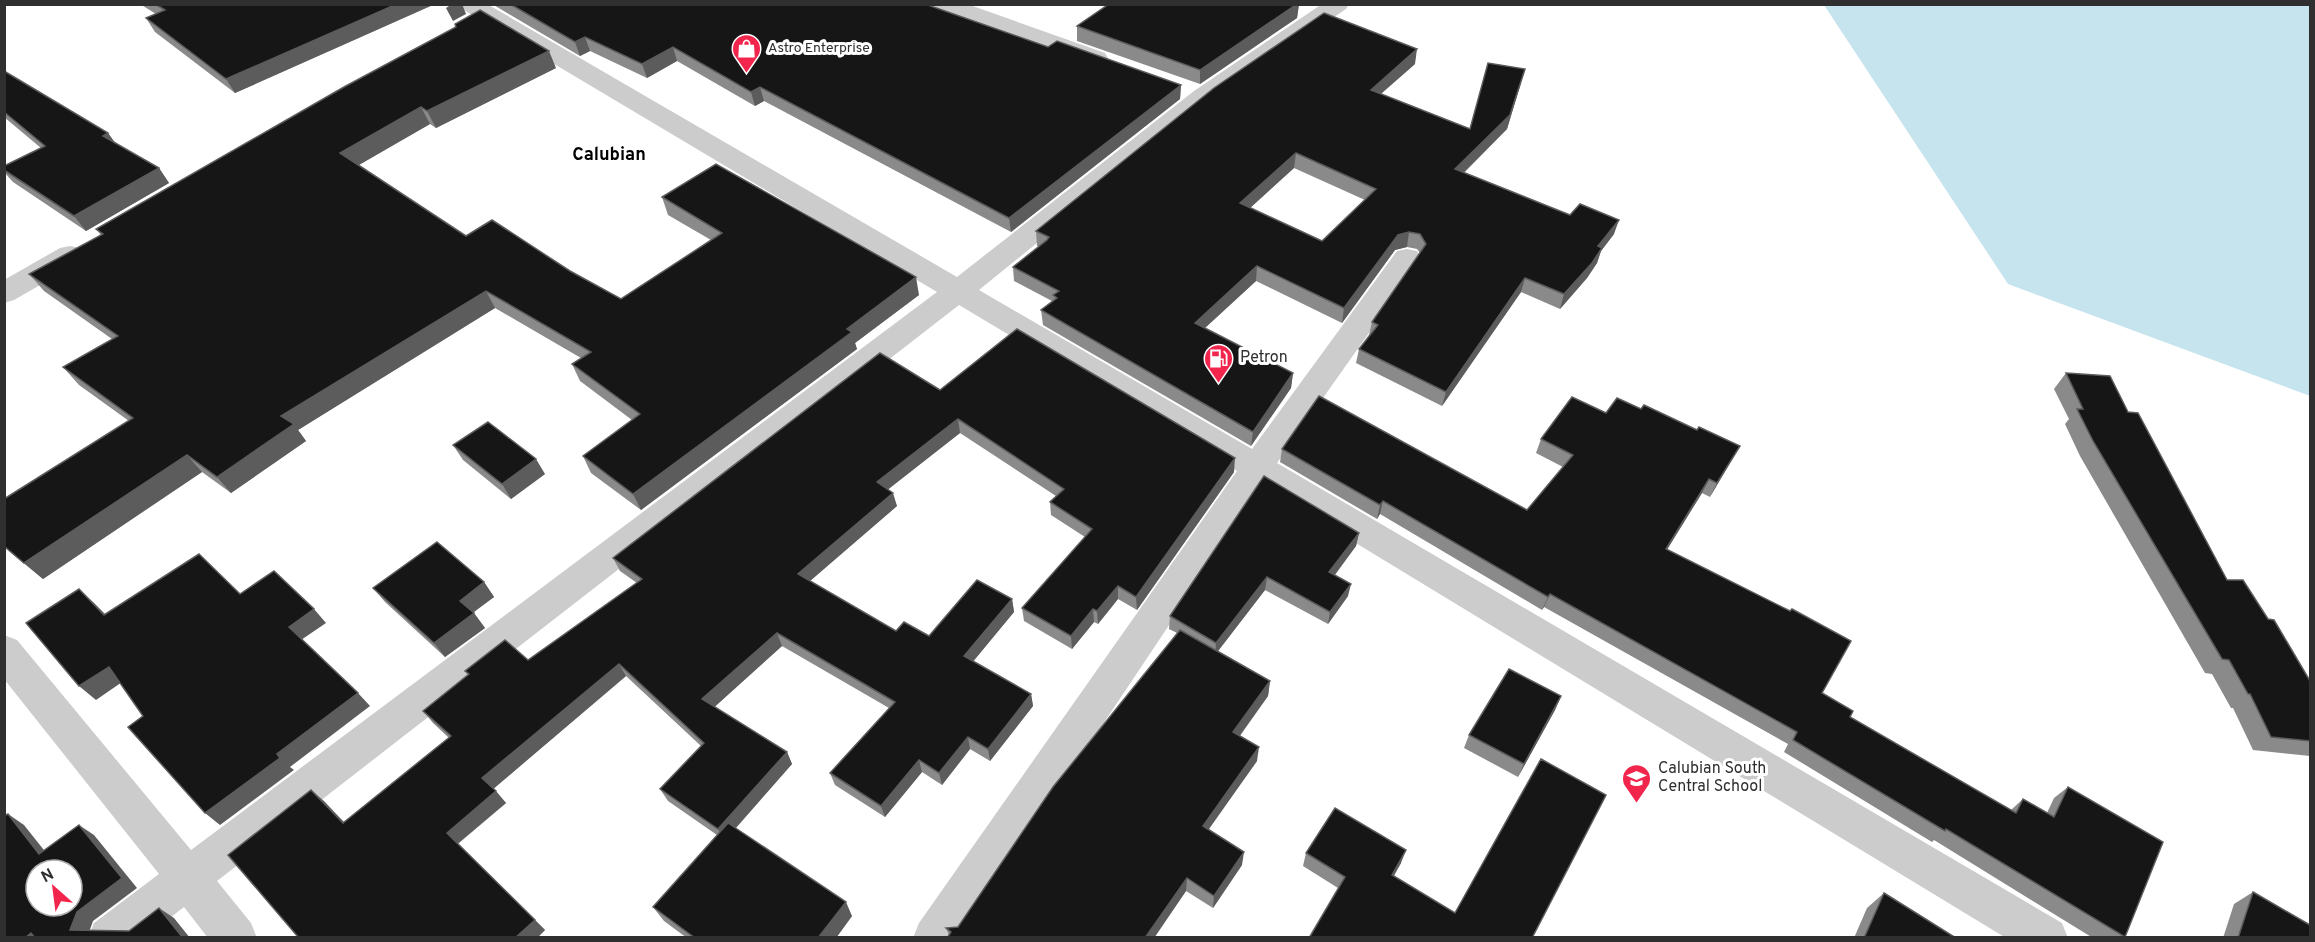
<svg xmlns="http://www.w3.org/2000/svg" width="2315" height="942" font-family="Overpass,sans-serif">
<rect width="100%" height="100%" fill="#fff"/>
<!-- water -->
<path fill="#c6e4ee" d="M1824 5H2310V396L2008 284Z"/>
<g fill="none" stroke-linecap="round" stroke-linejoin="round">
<!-- minor -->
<g fill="#ccc" fill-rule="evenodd">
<path d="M459 4H487L957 277 1194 91 1322 4H1349L1346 9 1212 101 979 290 1252 449 1397 251 1407 249 1417 251 1421 258 1417 265 1277 463 2062 923 2068 938H2006L1262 486 960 938H913L919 923 1237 471 959 305 217 881 251 923 257 938H208L184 907 144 938H88L94 923 159 874 4 679V635L17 640 191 850 937 292 462 9Z"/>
<path d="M933 4H967L1105 53 1108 58 1105 63 1096 65 1087 63 936 9Z"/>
<path d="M70 246 80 248 84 255 80 262 14 300 4 303V280L60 248Z"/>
</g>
</g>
<!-- wall -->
<g fill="#8a8a8a" fill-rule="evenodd">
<path d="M140 4H435L235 93 155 32 146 18 156 14Z"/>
<path d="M492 4H925L1048 47 1181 85 1180 99 1011 232 764 101 755 106 677 61 647 78 590 51 580 56Z"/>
<path d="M1102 4H1299L1297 18 1200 84 1077 41V26L1107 6Z"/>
<path d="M1415 64 1381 94 1470 129 1521 83 1507 129 1464 173 1614 234 1601 251 1597 263 1587 278 1560 309 1521 292 1442 406 1356 363 1359 349 1369 335 1372 322 1420 253 1417 249 1407 247 1395 250 1342 323 1256 281 1205 328 1293 373 1291 388 1251 446 1043 325 1041 310 1052 301 1014 281 1013 267 1039 246H1037L1036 231ZM1294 168 1365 200 1322 241 1250 208Z"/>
<path d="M556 68 436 128 430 124 359 165 466 236 570 271 621 299 711 240 668 215 662 197 919 295 855 343 857 349 641 510 591 473 583 456 632 420 580 381 572 364 581 358 495 308 298 430 306 441 231 493 202 472 43 579 4 547 129 421 79 385 63 367 112 339 44 291 29 274 101 235 96 229 344 87Z"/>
<path d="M4 71 108 133 114 142 159 168 169 183 86 231 13 182 4 172V166L41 148 4 117Z"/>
<path d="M2066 373 2128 412 2227 580 2268 619 2310 681V756L2253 750 2233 708H2231L2212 674 2205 673 2080 456 2065 424 2069 419 2054 389Z"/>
<path d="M940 390 1234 472 1137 610 1118 599 1098 624 1094 622 1072 649 1024 621 1022 608 1085 537 1051 515 1050 502 1056 496 960 433 888 489 897 506 810 581 896 631 929 636 1012 599 1014 612 973 661 1031 694 1033 706 990 761 970 749 942 785 922 772 885 817 835 785 830 773 889 708 782 646 714 707 787 752 792 764 736 828 852 916 836 938H687L664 921 653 907 717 835 668 801 660 789 701 746 626 676 493 789 506 803 458 844 545 930 537 938H299L311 790 344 822 449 738 433 723 423 711 468 675 465 671 528 660 637 583 620 571 613 558Z"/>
<path d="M1641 409 1740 446 1710 497 1702 493 1667 550 1822 693 1850 717 2011 810 2023 799 2047 813 2054 798 2068 787 2125 937 2093 938 1934 840 1932 842 1784 752 1788 744 1544 607 1542 610 1380 514 1377 519 1280 462 1282 449 1527 510 1563 467 1536 453 1541 439 1606 413Z"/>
<path d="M453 445 545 474 511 499 463 460Z"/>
<path d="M1359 533 1356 546 1335 575 1348 596 1328 624 1265 590 1218 651 1270 681 1268 696 1240 736 1257 761 1208 829 1242 865 1213 908 1186 891 1154 938H947L949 935 946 928 958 927 1177 633 1169 629 1170 616Z"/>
<path d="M484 582 494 597 473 612 485 628 445 657 385 602 373 588Z"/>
<path d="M1561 696 1555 710 1518 777 1464 748 1469 735Z"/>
<path d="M1306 853 1401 863 1394 876 1455 913 1338 888 1303 866Z"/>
<path d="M2253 892 2310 938H2223L2234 904Z"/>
<path d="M1884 893 1956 938H1854L1867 908Z"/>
</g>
<!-- shaded-wall -->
<g fill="#5c5c5c">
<path d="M397 4H435L235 93 226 79Z"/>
<path d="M452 4H462L466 14 453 21 446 8Z"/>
<path d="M1297 4H1299L1297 18 1200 84V70Z"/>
<path d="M585 37 590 51 580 56 575 42Z"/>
<path d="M673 47 677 61 647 78 642 64Z"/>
<path d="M1417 49 1415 64 1369 104 1371 90Z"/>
<path d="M549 51 556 68 436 128 427 111Z"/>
<path d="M1525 69 1507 129 1452 184 1455 169Z"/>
<path d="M1181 85 1180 99 1011 232 1009 218Z"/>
<path d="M760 87 764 101 755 106 751 92Z"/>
<path d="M421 107 430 124 350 170 340 153Z"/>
<path d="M108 133 119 148 103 136Z"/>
<path d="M1296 153 1294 168 1239 218 1240 203Z"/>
<path d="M159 168 169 183 86 231 74 216Z"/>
<path d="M1619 220 1614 234 1601 251 1597 263 1587 278 1560 309 1564 294 1598 246Z"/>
<path d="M1409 232 1407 247 1395 250 1342 323 1344 308 1398 235Z"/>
<path d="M1257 266 1256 281 1194 338 1195 323Z"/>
<path d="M916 277 919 295 855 343 857 349 641 510 633 494 847 329Z"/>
<path d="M1525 278 1521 292 1442 406 1446 392Z"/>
<path d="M486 291 495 308 298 430 306 441 231 493 217 477 281 416Z"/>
<path d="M1293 373 1291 388 1251 446 1253 432Z"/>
<path d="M958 419 960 433 881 495 877 482Z"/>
<path d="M1740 446 1732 459 1710 497 1717 483Z"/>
<path d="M187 455 202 472 43 579 24 563Z"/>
<path d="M1235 458 1234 472 1137 610 1136 597Z"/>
<path d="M536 459 545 474 511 499 502 484Z"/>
<path d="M1709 479 1702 493 1659 562 1666 549Z"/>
<path d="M893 493 897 506 803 587 798 574Z"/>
<path d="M1383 501 1380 514 1377 519 1380 505Z"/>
<path d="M1359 533 1356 546 1327 585 1329 572Z"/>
<path d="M1267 577 1265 590 1215 655 1216 643Z"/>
<path d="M484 582 494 597 470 615 460 601Z"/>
<path d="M1351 584 1348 596 1328 624 1330 612Z"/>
<path d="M1118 586V599L1098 624 1097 611Z"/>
<path d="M79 589 94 603 120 629 104 615Z"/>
<path d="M1550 594 1544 607 1542 610 1548 597Z"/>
<path d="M1012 599 1014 612 967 669 964 656Z"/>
<path d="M314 609 326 623 301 640 289 627Z"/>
<path d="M1093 609 1094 622 1072 649 1071 636Z"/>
<path d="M474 613 485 628 445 657 434 643Z"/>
<path d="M777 633 782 646 709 712 702 699Z"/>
<path d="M619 664 626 676 492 790 482 778Z"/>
<path d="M109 667 125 680 96 700 79 686Z"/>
<path d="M1270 681 1268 696 1232 746 1233 732Z"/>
<path d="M358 693 370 706 290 767 294 770 220 825 205 813 277 754Z"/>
<path d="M1031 694 1033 706 990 761 988 749Z"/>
<path d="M1561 696 1555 710 1518 777 1524 764Z"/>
<path d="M968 737 970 749 942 785 939 773Z"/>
<path d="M1259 747 1257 761 1202 839 1203 826Z"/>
<path d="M787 752 792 764 725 840 718 829Z"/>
<path d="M919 760 922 772 885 817 881 806Z"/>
<path d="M311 790 324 801 355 834 343 823Z"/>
<path d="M496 791 506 803 457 844 447 833Z"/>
<path d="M8 814 24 825 55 864 39 854Z"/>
<path d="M79 825 94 835 137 888 93 921 87 938 70 930Z"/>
<path d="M1406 850 1401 863 1387 887 1392 875Z"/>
<path d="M1244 852 1242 865 1213 908 1214 896Z"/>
<path d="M1187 878 1186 891 1154 938H1145Z"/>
<path d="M846 902 852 916 836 938H818Z"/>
<path d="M159 908 174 918 190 938H183Z"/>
<path d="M535 920 545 930 537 938H515Z"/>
<path d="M31 933 39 938H25Z"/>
</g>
<!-- building -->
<g fill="#161616" stroke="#5c5c5c" stroke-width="1.5" fill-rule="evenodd">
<path d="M155 4H397L226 79 146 18 165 10Z"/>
<path d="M510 4H925L1048 47 1057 41 1181 85 1009 218 760 87 751 92 673 47 642 64 585 37 575 42Z"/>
<path d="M1109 4H1297L1200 70 1077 26Z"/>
<path d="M480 10 549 51 427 111 421 107 340 153 466 236 492 220 570 271 621 299 722 233 662 197 716 164 916 277 847 329 852 332 633 494 583 456 640 414 572 364 591 352 486 291 281 416 294 424 217 477 187 455 24 563 4 546V499L133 418 63 367 118 336 29 274 103 234 96 229 344 87 456 27 455 24Z"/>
<path d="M1324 13 1417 49 1371 90 1470 129 1488 63 1525 69 1510 115 1455 169 1570 215 1580 204 1619 220 1598 246 1602 248 1592 263 1564 294 1525 278 1446 392 1359 349 1378 325 1372 322 1426 244 1420 234 1409 232 1398 235 1344 308 1257 266 1195 323 1293 373 1253 432 1041 310 1057 298 1053 295 1059 291 1013 267 1047 240 1049 237 1036 231 1214 88ZM1296 153 1376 189 1322 241 1240 203Z"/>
<path d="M4 71 108 133 103 136 159 168 74 216 4 170V166L45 146 4 112Z"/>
<path d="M1017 329 1235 458 1136 597 1118 586 1097 611 1093 609 1071 636 1022 608 1092 529 1050 502 1064 489 958 419 877 482 893 493 798 574 896 631 904 622 929 636 977 580 1012 599 964 656 1031 694 988 749 968 737 939 773 919 760 881 806 830 773 895 702 777 633 702 699 787 752 718 829 660 789 704 743 619 664 482 778 496 791 447 833 535 920 515 938H299L228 855 311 790 343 823 451 736 423 711 469 674 465 671 505 640 528 660 642 579 613 558 880 353 940 390Z"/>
<path d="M2066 373 2110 376 2128 412 2138 413 2227 580H2243L2268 619 2274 620 2310 681V741L2271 737 2250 694H2248L2229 660 2222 659 2093 441 2077 409H2083Z"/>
<path d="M1319 396 1527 510 1573 455 1541 439 1572 397 1606 413 1617 398 1641 409 1644 405 1697 430 1699 427 1740 446 1717 483 1709 479 1666 549 1790 611 1792 609 1851 641 1822 693 1853 711 1850 717 2016 813 2023 799 2054 817 2068 787 2163 842 2125 937 1946 829 1945 831 1793 740 1797 732 1550 594 1548 597 1383 501 1380 505 1282 449Z"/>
<path d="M488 422 536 459 502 484 453 445Z"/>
<path d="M1264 476 1359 533 1329 572 1351 584 1330 612 1267 577 1216 643 1170 616Z"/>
<path d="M437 542 484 582 460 601 474 613 434 643 373 588Z"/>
<path d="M199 554 240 594 274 571 314 609 289 627 358 693 277 754 280 758 205 813 128 727 143 716 109 667 79 686 26 623 79 589 104 615Z"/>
<path d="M1180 630 1270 681 1233 732 1259 747 1203 826 1244 852 1214 896 1187 878 1145 938H947L951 932 946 928 958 927 1053 787Z"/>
<path d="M1509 669 1561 696 1524 764 1469 735Z"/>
<path d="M1541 759 1606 795 1532 938H1309L1345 877 1306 853 1335 808 1406 850 1392 875 1455 913Z"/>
<path d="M8 814 39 854 79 825 122 878 77 912 70 930 129 931 159 908 183 938H35L31 933 25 938H4V816ZM36 870H72V906H36Z"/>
<path d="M728 823 846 902 818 938H695L653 907Z"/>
<path d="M2253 892 2310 925V938H2238Z"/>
<path d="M1884 893 1956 938H1864Z"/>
</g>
<!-- icons -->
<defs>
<symbol id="shop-pin" viewBox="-11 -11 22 30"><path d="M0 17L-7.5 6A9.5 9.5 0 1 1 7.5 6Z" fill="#f2254c" stroke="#fff"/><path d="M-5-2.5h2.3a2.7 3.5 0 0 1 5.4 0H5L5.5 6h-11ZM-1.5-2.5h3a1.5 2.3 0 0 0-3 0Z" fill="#fff"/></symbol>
<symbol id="fuel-pin" viewBox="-11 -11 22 30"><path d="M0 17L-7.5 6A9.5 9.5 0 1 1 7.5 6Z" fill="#f2254c" stroke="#fff"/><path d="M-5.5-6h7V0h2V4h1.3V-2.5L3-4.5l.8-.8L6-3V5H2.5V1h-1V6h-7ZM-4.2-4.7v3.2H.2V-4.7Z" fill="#fff"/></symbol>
<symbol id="school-pin" viewBox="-11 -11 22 30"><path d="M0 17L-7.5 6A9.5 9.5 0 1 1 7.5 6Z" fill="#f2254c" stroke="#fff"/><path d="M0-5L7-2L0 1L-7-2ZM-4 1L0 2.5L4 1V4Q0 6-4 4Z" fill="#fff"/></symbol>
</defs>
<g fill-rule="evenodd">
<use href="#shop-pin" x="730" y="32" width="33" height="45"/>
<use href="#fuel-pin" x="1202" y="342" width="33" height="45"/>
<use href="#school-pin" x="1620" y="762" width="33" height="45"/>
</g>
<g text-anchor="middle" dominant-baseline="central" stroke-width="6" stroke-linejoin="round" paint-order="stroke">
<!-- far-poi labels -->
<g font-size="14" fill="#2f2f2f" stroke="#fff" text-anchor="start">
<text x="768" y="48">Astro Enterprise</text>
</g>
<!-- poi labels -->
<g font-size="16" fill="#2f2f2f" stroke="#fff" text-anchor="start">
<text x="1240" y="358">Petron</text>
<text x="1658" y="769">Calubian South<tspan x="1658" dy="18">Central School</tspan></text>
</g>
<!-- far-district labels -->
<g font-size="18" font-weight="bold" fill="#000" stroke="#fff">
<text x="609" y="155">Calubian</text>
</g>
</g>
<!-- border -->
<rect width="2315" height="942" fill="none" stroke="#2f2f2f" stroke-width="12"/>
<!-- north arrow -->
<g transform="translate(54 888) rotate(332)"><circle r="28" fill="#ffffff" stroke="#acacac" stroke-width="1.5"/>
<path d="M0-4.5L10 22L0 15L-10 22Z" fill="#f2254c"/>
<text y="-9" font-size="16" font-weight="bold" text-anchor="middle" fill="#2f2f2f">N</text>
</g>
</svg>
